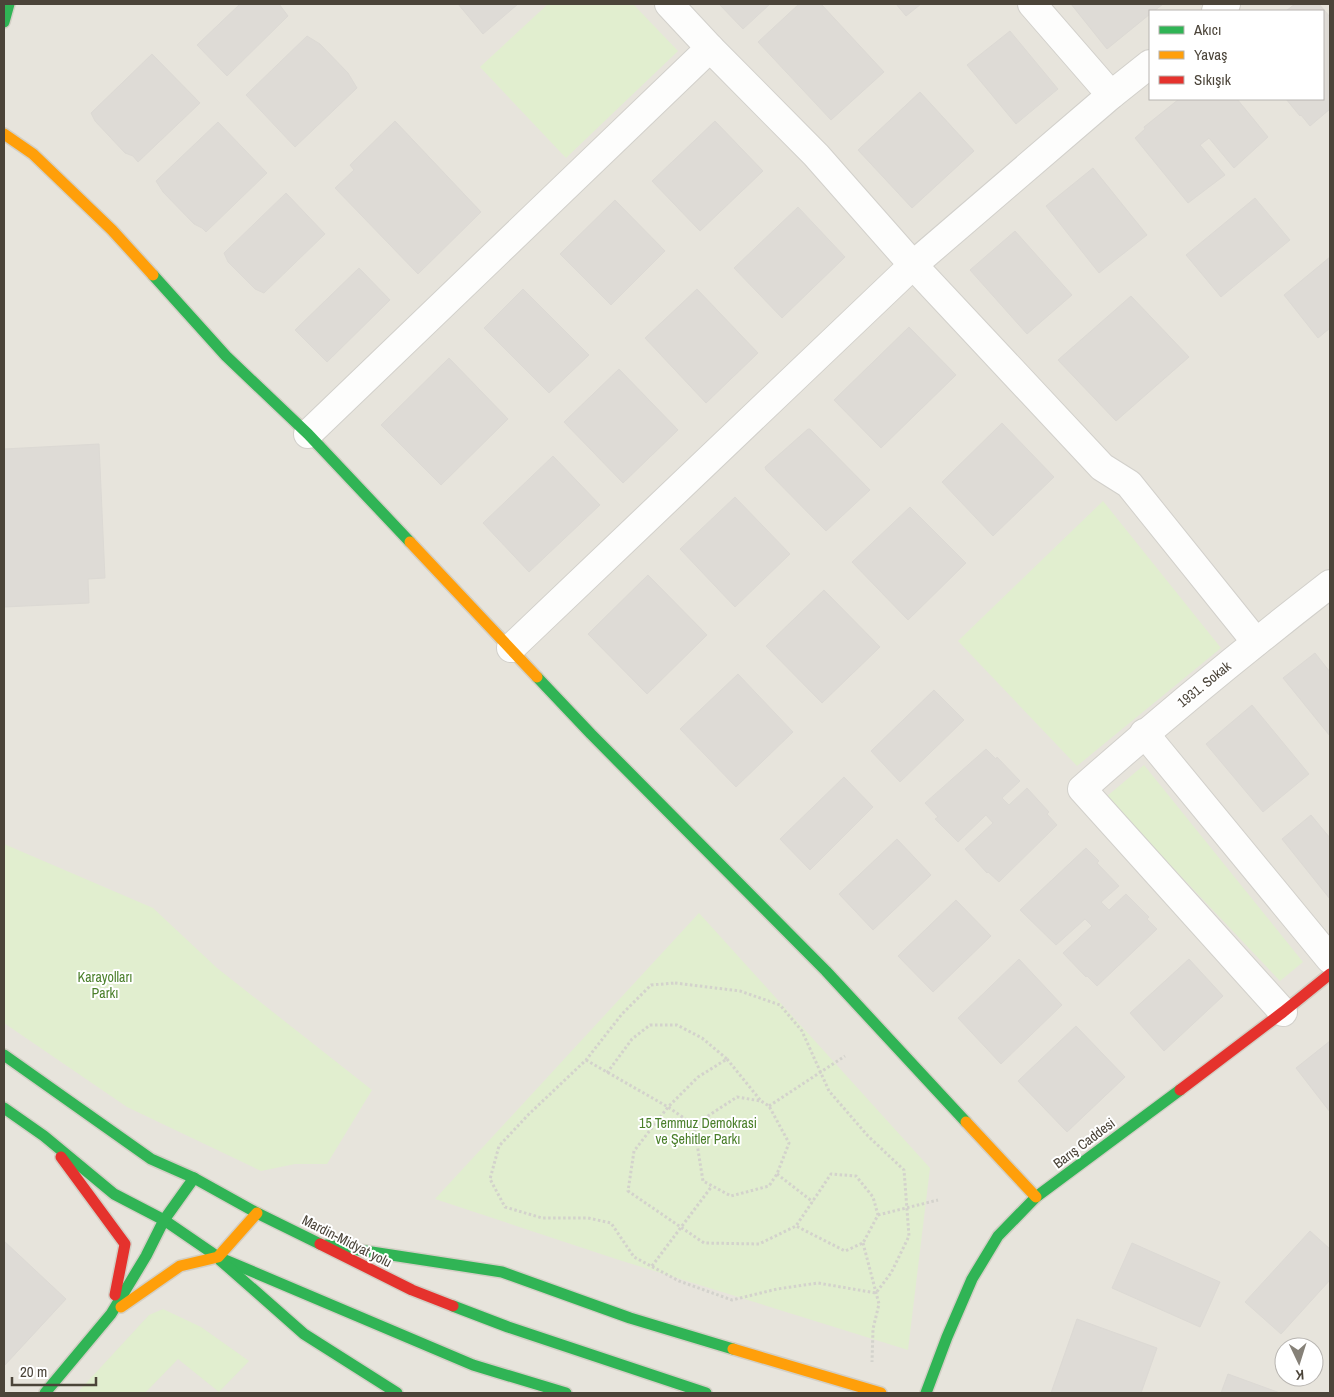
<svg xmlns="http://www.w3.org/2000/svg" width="1334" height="1397" font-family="'Archivo Narrow',sans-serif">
<rect width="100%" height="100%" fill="#f4f2ee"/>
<!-- residential -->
<path fill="#e7e4dc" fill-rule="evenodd" d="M4 4H1330V1393H4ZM1150 11H1323V99H1150ZM1284 1347H1314V1377H1284Z"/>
<!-- green -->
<g fill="#e1eecf">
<path d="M548 4H633L678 51 566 158 480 67Z"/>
<path d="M1103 501 1221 648 1077 766 958 641Z"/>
<path d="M1144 765 1303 962 1280 981 1106 797Z"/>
<path d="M4 844 153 908 217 968 372 1090 327 1164H295L261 1171 127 1107 4 1023Z"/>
<path d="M699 913 930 1168 908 1350 616 1259 435 1199Z"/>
<path d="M163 1309 201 1327 249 1361 219 1392 178 1359 145 1393H77L149 1315Z"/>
</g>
<!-- building -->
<g fill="#dedbd6" stroke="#dcd9d4">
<path d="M240 4H279L288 16 227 76 197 45Z"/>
<path d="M458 4H518L483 34Z"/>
<path d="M719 4H770L743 29Z"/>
<path d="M799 4H821L884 72 831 120 758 42Z"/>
<path d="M896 4H921L906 16Z"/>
<path d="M1071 4H1163L1154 11H1150V14L1107 49Z"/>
<path d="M1295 4H1319L1330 17V109L1310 126 1301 115 1300 116 1286 99H1323V11H1286Z"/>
<path d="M1010 31 1058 89 1016 124 967 65Z"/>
<path d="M307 36 320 44 348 73 357 88 295 147 246 95Z"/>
<path d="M152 54 200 103 138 162 133 156 125 153 95 121 91 113Z"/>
<path d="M920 92 974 151 912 208 858 150Z"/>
<path d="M1179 99H1237L1268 137 1234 168 1209 138 1200 145 1225 175 1188 203 1135 138 1145 129 1144 127Z"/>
<path d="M395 121 481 212 418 274 335 188 354 170 350 165Z"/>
<path d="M715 121 763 171 700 231 652 181Z"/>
<path d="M218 122 267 173 206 232 202 228 194 224 163 192 156 181Z"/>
<path d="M1093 168 1147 235 1099 273 1046 206Z"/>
<path d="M286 193 325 234 264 293 255 289 228 262 224 253Z"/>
<path d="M1255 198 1290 240 1221 297 1186 255Z"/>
<path d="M615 200 665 251 611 305 560 254Z"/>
<path d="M798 207 845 257 782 318 734 268Z"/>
<path d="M1015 231 1072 295 1027 334 970 270Z"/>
<path d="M1330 257V328L1318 338 1284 295Z"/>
<path d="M359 268 390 300 327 362 295 330Z"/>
<path d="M523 289 589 355 549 393 484 328Z"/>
<path d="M697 289 758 353 706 403 645 338Z"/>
<path d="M1131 296 1189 357 1116 421 1058 360Z"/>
<path d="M909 327 956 375 881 448 834 400Z"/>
<path d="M449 358 508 419 441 485 381 425Z"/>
<path d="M619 369 678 430 623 483 564 422Z"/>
<path d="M1002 423 1054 477 993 536 942 482Z"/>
<path d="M808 429H810L870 490 826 531 766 470 765 467Z"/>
<path d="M99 444 105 578 88 579 89 603 4 607V449Z"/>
<path d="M553 456 600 505 529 572 483 523Z"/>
<path d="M735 497 790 554 735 607 680 549Z"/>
<path d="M910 507 966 563 908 620 852 562Z"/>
<path d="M648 575 707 635 647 694 588 634Z"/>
<path d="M824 590 880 647 822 703 766 646Z"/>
<path d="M1315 653 1330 672V736L1283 678Z"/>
<path d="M738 674 793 732 736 787 680 729Z"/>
<path d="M934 690 964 720 900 782 871 751Z"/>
<path d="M1252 705 1309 774 1263 812 1206 744Z"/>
<path d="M986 749 996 759 997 757 1020 781 1002 798 1009 805 1027 788 1049 812 1047 814 1057 825 999 882 988 872 987 873 965 849 993 823 986 815 958 842 935 819 938 817 925 803Z"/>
<path d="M844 777 873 807 810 870 780 839Z"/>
<path d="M1311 815 1330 838V899L1282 839Z"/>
<path d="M897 839 931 875 873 930 839 894Z"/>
<path d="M1086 848 1099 861 1097 863 1119 886 1101 902 1109 910 1126 894 1149 917 1147 919 1157 929 1097 986 1087 976 1086 977 1063 953 1092 926 1085 919 1056 945 1020 910Z"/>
<path d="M956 900 991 936 933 992 898 956Z"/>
<path d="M1019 959 1062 1005 1001 1064 958 1018Z"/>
<path d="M1189 959 1223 996 1164 1051 1130 1013Z"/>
<path d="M1076 1026 1125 1077 1067 1132 1018 1081Z"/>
<path d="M1330 1041V1112L1296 1068Z"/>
<path d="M1310 1231 1330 1249V1280L1281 1334 1245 1302Z"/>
<path d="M4 1241 66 1299 4 1366Z"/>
<path d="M1132 1243 1220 1282 1200 1327 1112 1288Z"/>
<path d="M1077 1319 1157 1348 1141 1393H1051Z"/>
<path d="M1228 1374 1280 1393H1221Z"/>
</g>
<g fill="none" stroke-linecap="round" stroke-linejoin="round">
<defs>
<g id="street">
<path d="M669 4 710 48 816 155 913 265 1102 467 1129 484 1256 642"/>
<path d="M1032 4 1111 95"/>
<path d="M1216 11 1226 4"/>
<path d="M308 434 710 48"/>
<path d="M511 648 913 265 1111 95 1150 64"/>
<path d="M1144 733 1330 959"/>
<path d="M1283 1012 1082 789C1162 718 1245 650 1330 584"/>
</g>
<g id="fast">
<path d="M4 22 9 4"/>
<path d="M153 275 226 356 308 434 410 542"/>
<path d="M537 677 591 734 826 971 966 1122"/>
<path d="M4 1055 151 1159 194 1178 257 1213 320 1244"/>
<path d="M4 1108 44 1136 114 1194 164 1220 218 1257 473 1365 566 1393"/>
<path d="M326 1245 502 1272 630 1318 733 1349"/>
<path d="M220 1260 304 1334 397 1393"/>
<path d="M453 1306 508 1327 706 1393"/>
<path d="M45 1393 111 1314 146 1256 164 1220 194 1178"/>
<path d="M926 1393 947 1337 972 1279 998 1236 1036 1197 1180 1090"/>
</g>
<g id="slow">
<path d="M4 134 33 154 112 230 153 275"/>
<path d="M410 542 537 677"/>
<path d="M966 1122 1036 1197"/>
<path d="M121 1307 180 1266 218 1257 257 1213"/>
<path d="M733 1349 881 1393"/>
</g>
<g id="jam">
<path d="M1180 1090 1283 1012 1330 974"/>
<path d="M61 1157 125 1244 115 1295"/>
<path d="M320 1244 412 1290 453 1306"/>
</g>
</defs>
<!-- street casing -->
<use href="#street" stroke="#d2d0cb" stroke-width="30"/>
<!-- fast casing -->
<use href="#fast" stroke="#d3cfc5" stroke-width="14"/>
<!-- slow casing -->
<use href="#slow" stroke="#d3cfc5" stroke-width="14"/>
<!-- jam casing -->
<use href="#jam" stroke="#d3cfc5" stroke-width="14"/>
<!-- path -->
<g stroke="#d3d2cc" stroke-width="3" stroke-dasharray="2.5 2.5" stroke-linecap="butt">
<path d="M675 983 740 991 780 1005 802 1031 829 1091 868 1136 904 1170 909 1236 891 1273 876 1293 818 1283 777 1289 732 1300 679 1281 634 1257 611 1223 588 1218H542L505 1207 490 1179 499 1146 529 1114 586 1060 622 1014 651 985Z"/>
<path d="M727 1059 761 1101"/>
<path d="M586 1060 668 1107 694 1125 703 1181 731 1196 769 1186 777 1174 789 1143 769 1106 761 1101 737 1097 694 1125"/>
<path d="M607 1073 632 1039 650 1025H677L702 1038 727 1059 698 1077 668 1107 634 1151 628 1191 704 1243 759 1244 796 1226 831 1174 856 1176 873 1197 878 1215 863 1243 845 1251 796 1226"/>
<path d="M769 1106 845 1056"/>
<path d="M777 1174 813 1202"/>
<path d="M878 1215 938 1200"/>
<path d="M863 1243 879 1304 873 1329 872 1362"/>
<path d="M652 1266 712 1186"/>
</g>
<!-- street -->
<use href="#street" stroke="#fdfdfc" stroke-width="28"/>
<!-- fast -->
<use href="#fast" stroke="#30b455" stroke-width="11"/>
<!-- slow -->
<use href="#slow" stroke="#ff9f0a" stroke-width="11"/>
<!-- jam -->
<use href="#jam" stroke="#e5322d" stroke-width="11"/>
</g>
<g text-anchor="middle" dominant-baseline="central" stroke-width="4" stroke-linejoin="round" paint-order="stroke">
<!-- street labels -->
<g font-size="14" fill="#4b4439" stroke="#fff">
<text transform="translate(1204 684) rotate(-39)">1931. Sokak</text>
<text transform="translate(1084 1143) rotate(-37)">Barış Caddesi</text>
<text transform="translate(347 1241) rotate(27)">Mardin-Midyat yolu</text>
</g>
<!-- park labels -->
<g font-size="14" fill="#4a7f2a" stroke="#fff">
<text x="105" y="977">Karayolları<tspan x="105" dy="16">Parkı</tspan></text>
<text x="698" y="1123">15 Temmuz Demokrasi<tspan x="698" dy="16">ve Şehitler Parkı</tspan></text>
</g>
</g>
<!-- border -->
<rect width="1334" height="1397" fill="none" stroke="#4b4439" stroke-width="10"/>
<!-- legend -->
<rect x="1149" y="10" width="175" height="90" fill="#ffffff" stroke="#b7b4b0"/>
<rect x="1159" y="26" width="25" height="8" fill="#30b455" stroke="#b7b4b0"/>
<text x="1194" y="35" font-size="15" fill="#4b4439">Akıcı</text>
<rect x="1159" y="51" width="25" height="8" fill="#ff9f0a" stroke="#b7b4b0"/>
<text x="1194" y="60" font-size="15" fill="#4b4439">Yavaş</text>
<rect x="1159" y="76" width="25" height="8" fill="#e5322d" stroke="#b7b4b0"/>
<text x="1194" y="85" font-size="15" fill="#4b4439">Sıkışık</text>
<!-- north arrow -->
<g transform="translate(1299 1362) rotate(176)"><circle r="24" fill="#ffffff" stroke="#b7b4b0"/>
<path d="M0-4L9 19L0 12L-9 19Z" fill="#868178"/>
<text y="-8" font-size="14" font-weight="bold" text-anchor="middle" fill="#4b4439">K</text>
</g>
<!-- scale -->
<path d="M12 1377v8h84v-8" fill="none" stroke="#4b4439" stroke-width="2.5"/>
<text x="20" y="1377" font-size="15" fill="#4b4439" stroke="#ffffff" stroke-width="4" paint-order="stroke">20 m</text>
</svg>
